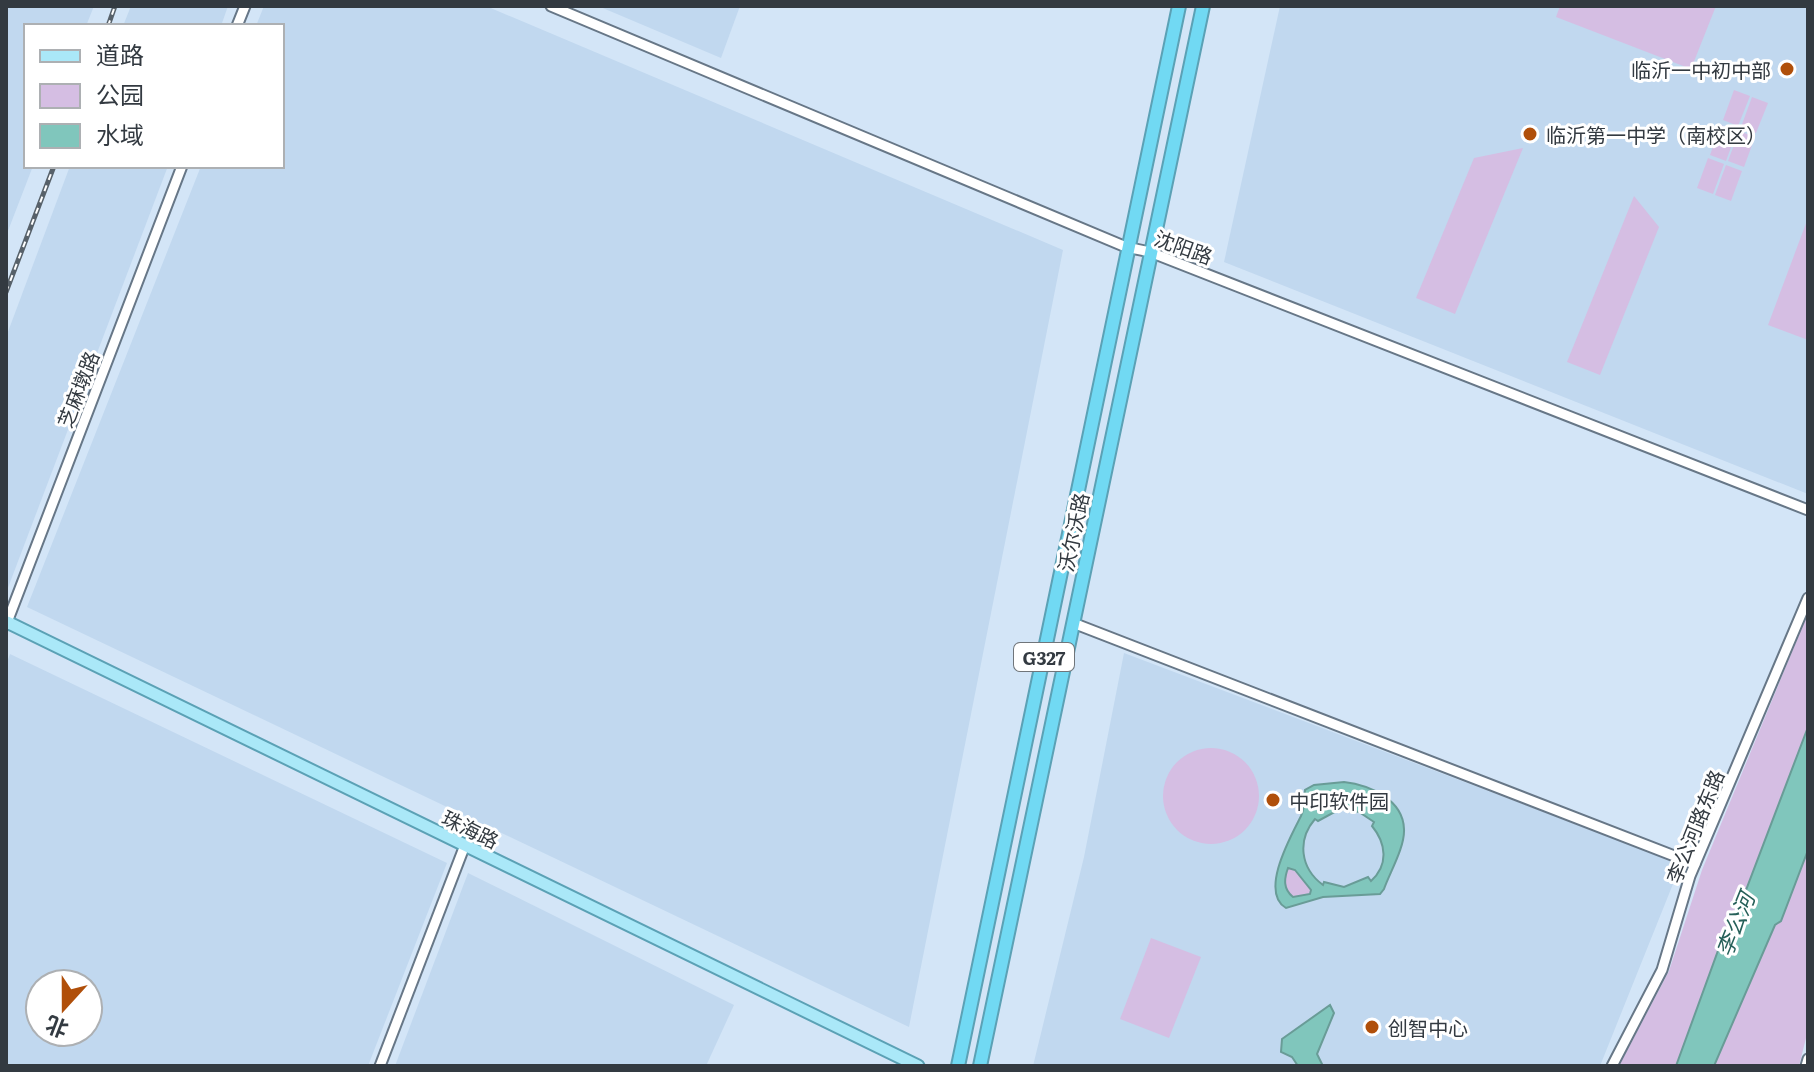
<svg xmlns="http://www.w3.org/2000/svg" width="1814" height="1072" font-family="Literata,'Noto Sans SC',serif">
<rect width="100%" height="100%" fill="#d3e5f7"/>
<!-- built -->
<g fill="#c1d8ef" fill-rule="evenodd">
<path d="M6 6H94L86 26H26V166H33L6 236Z"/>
<path d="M131 6H228L221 26H123Z"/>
<path d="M264 6H486L1063 250 909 1027 27 607 201 166H282V26H256Z"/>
<path d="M598 6H740L721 58Z"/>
<path d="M1280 6H1808V494L1224 262Z"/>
<path d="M70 166H168L6 593V337Z"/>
<path d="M1124 653 1681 864 1600 1066H1033L1084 857Z"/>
<path d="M10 654 447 863 368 1066H6V665ZM40 984H88V1032H40Z"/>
<path d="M468 873 734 1005 706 1066H395Z"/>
</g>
<!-- green -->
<g fill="#d5bee3">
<path d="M1560 6H1716L1691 69 1556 17Z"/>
<path d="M1734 90 1750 96 1738 126 1723 120Z"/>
<path d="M1752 97 1768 103 1756 133 1741 127Z"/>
<path d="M1721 125 1737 131 1726 161 1710 155Z"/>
<path d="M1739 131 1755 137 1744 167 1728 161Z"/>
<path d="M1523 148 1455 314 1416 298 1474 158Z"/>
<path d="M1708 158 1724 164 1713 194 1697 188Z"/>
<path d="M1726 165 1742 171 1731 201 1715 195Z"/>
<path d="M1634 196 1659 227 1600 375 1567 362Z"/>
<path d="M1808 218V340L1768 325Z"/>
<path d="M1808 613V1030L1799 1066H1619L1669 971 1702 870Z"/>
<circle cx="1211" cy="796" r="48"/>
<path d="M1288 868 1295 870 1311 890 1310 894 1293 897C1283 888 1284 880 1288 868Z"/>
<path d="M1151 938 1201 957 1169 1038 1120 1019Z"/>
</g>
<!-- water -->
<g fill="#80c6bc" stroke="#699c97" stroke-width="2" fill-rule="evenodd">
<path d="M1808 727V850L1781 921 1775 925 1714 1066H1676L1723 937 1730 932Z"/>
<path d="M1344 782C1369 785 1403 799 1404 829 1405 847 1390 872 1384 889L1380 894 1323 897 1286 908C1259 892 1291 836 1301 816 1305 808 1304 798 1305 790L1314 785ZM1340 809 1359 812 1374 822 1372 826C1386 843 1389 865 1371 881L1368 877 1344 887 1324 882 1323 885C1300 868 1297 840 1315 819L1318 821ZM1288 868 1295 870 1311 890 1310 894 1293 897C1283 889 1284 879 1288 868Z"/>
<path d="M1330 1005 1334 1013 1317 1054 1323 1066H1298L1292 1057 1281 1052 1282 1039Z"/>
</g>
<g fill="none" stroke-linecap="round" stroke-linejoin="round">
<defs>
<g id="minor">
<path d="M551 6 1126 247 1150 252 1808 510"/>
<path d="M237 26 245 6"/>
<path d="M1073 623 1695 864"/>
<path d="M6 625 182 166"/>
<path d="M380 1066 465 845"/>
<path d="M1612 1066 1662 970 1690 876 1808 598"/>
<path d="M1806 1066 1808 1059"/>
</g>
<path id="major" d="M7 622 918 1066"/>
<g id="highway">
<path d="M958 1066 1179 6"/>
<path d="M980 1066 1203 6"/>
</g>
</defs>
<!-- minor casing -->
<use href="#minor" stroke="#677787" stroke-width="13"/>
<!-- major casing -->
<use href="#major" stroke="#5ba1b5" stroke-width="15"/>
<!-- highway casing -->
<use href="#highway" stroke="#5ba1b5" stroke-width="16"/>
<!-- minor -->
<use href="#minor" stroke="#fff" stroke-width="9"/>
<!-- major -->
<use href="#major" stroke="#aae8f8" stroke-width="11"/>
<!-- highway -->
<use href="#highway" stroke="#71d9f3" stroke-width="12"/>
<defs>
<g id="rail">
<path d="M108 26 115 6"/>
<path d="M6 292 54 166"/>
</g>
</defs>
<!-- rail casing -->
<use href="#rail" stroke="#57616a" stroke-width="5"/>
<!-- rail -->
<use href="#rail" stroke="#fff" stroke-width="2" stroke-dasharray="6" stroke-linecap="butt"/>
</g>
<!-- markers -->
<g fill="#b04f0a" stroke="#fff" stroke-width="3">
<circle cx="1787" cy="69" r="8"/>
<circle cx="1530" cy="134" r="8"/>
<circle cx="1273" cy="800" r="8"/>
<circle cx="1372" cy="1027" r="8"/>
</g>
<g text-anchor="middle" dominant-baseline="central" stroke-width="6" stroke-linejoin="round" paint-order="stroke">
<!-- shield labels -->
<rect fill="#fff" stroke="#70757a" stroke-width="2" x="1014" y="643" width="60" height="28" rx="6"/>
<g font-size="18" font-weight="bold" fill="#333a41">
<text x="1044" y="657">G327</text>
</g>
<!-- poi labels -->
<g font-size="20" fill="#333a41" stroke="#fff" text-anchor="start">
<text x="1771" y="69" text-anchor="end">临沂一中初中部</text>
<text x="1546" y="134">临沂第一中学（南校区）</text>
<text x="1289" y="800">中印软件园</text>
<text x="1388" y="1027">创智中心</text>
</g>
<!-- street labels -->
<g font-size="20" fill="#333a41" stroke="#fff">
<text transform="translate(1184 246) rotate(20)">沈阳路</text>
<text transform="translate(77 389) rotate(-69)">芝麻墩路</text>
<text transform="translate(1072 532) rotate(-78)">沃尔沃路</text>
<text transform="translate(1694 826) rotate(-68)">李公河路东路</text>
<text transform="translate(471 828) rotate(26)">珠海路</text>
</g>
<!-- water labels -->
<g font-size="22" font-style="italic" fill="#266059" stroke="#fff">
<text transform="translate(1734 924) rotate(-68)">李公河</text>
</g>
</g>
<!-- border -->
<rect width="1814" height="1072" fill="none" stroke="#333a41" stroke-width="16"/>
<!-- legend -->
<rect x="24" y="24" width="260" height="144" fill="#ffffff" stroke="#adb0b3" stroke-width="2"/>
<rect x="40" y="50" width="40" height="12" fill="#aae8f8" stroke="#adb0b3" stroke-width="2"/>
<text x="96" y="64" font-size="24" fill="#333a41">道路</text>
<rect x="40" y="84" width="40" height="24" fill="#d5bee3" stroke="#adb0b3" stroke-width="2"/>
<text x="96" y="104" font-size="24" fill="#333a41">公园</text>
<rect x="40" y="124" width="40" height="24" fill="#80c6bc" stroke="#adb0b3" stroke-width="2"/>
<text x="96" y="144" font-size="24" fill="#333a41">水域</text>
<!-- north arrow -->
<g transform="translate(64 1008) rotate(201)"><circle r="38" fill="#ffffff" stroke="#adb0b3" stroke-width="2"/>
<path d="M0-6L14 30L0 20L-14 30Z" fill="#b04f0a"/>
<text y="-12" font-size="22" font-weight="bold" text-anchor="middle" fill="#333a41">北</text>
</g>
</svg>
